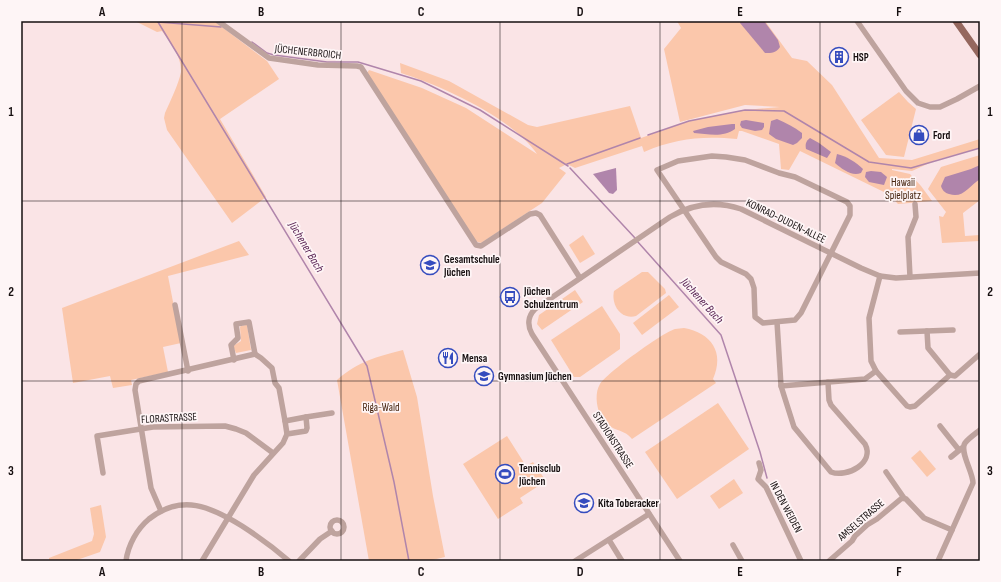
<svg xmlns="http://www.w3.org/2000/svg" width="1001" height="582" font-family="'Sofia Sans Condensed',sans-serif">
<rect width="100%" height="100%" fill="#fae4e6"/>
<!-- green -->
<g fill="#fbc7ab">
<path d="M135 21H214L267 61 279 79 220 119 266 197 232 223 167 130 164 118 165 113C170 102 179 83 181 72 182 57 170 42 162 31L157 32Z"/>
<path d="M677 21H765L792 58 807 61 832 85 879 158 912 160 980 139V148L936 160 912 171 892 169V170L910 174 921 186 932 201 898 204 887 192 886 193 800 151 789 170 781 169 779 144 742 131H739L737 139C702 136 677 138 644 152L642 146 575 168 567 164 559 168 566 173 542 203 481 243 475 241 367 73 369 70 422 88 466 108 537 154C513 118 442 86 401 73L400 63 449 81 528 125 537 127 630 106 641 138 689 121 745 110 780 107 745 105 680 122 664 49 681 28Z"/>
<path d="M899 92 908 102 916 109 904 157 886 155 861 120Z"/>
<path d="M980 155V200L963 213 965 236 980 235V241L942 243 939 216 943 217 946 212 928 189 941 167Z"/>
<path d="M583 235 595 254 580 263 569 245Z"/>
<path d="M239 241 249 255 168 276 181 343 163 347 168 372 131 380 132 385 113 388 110 376 73 383 62 308Z"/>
<path d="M642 272H648L665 289 666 293 636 316C620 320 611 304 614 291Z"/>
<path d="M575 290 583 302 542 330 537 324 539 315Z"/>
<path d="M669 295 679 307 642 335 633 323Z"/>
<path d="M602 306 620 334V349L580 377H574L551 340Z"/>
<path d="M246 325H247L251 350 236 353 233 346 241 341 240 327 241 326Z"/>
<path d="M684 328C711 333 725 352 713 379L716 383 632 439C623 427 608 433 600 414 596 405 595 392 600 384 607 373 662 333 675 329 678 329 681 328 684 328Z"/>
<path d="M403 350 417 397 433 496 445 557 428 561H369L337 380C359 361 376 357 403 350Z"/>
<path d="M718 403 749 449 677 499 645 452Z"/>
<path d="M507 436 526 466 533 462 546 481 520 498 523 503 498 519 463 464Z"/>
<path d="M920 450 936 469 927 477 911 458Z"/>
<path d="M734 479 743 493 719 509 710 496Z"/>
<path d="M101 505 106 537 100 552 74 561H49V558L92 541 94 534 90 508Z"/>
</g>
<!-- water -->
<g fill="#b085ab">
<path d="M741 21H764L778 40 780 47C776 53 772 53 765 53L740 23Z"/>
<path d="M777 119C786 123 794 127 802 133V138L797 143 793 145 776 139 769 134 771 121Z"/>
<path d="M746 120 764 123V127L762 130 755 131 742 128 740 125 741 121Z"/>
<path d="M732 124H735V129C723 138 708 134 694 133L693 131 708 127Z"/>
<path d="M810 138 819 143 831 152 827 158 806 149C805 144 806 141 810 138Z"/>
<path d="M837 154C846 156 856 162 863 169L861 173C852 177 842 169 835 163Z"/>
<path d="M980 165V179C969 186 963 199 949 194 945 193 942 190 941 186L945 177 971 169Z"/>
<path d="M616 168 617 190 613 194 609 193 593 174Z"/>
<path d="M871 171 881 172 887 177 884 185 869 182 865 177 866 172Z"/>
</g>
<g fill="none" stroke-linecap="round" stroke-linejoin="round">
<!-- stream -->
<g stroke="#b085ab" stroke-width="1.5">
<path d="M158 22 367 366 394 482 409 561"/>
<path d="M158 22 221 27"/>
<path d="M252 42 267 53 274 55 327 62H358L421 81 480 110 568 166"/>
<path d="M648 135 689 121 745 110 784 111 869 162 911 168 980 148"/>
<path d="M567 164 640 138"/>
<path d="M570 168 635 238"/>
<path d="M637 241 721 335 760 452 767 478"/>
</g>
<!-- minor -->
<g stroke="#bea39e" stroke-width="5.5">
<path d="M218 21 269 58 318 65 357 66 361 67 476 245 481 246 530 214 536 213 540 215 580 278"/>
<path d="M857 21 906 91 918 103 930 107H940L957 99 980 86"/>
<path d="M712 156 726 157 745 160 779 173 795 177 847 202 850 206V215L801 313 795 320 763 323 755 317 754 288 751 279 746 274 721 262 716 257 657 170 678 161Z"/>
<path d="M880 276 869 318 871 361 876 371 907 406 910 407 915 406 950 375 955 376 980 354"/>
<path d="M910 277 908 237 916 217 915 204"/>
<path d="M175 305 188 371"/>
<path d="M777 322 781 386 865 379 876 371"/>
<path d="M927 331 928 348 950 375"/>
<path d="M900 332 953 330"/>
<path d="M234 360 231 345 238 338 236 324 249 322 255 354"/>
<path d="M781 386 794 427 831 472C847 478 875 463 865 444L831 405 829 400 828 382"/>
<path d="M940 426 959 450"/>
<path d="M287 434 285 421 306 417"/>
<path d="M951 457 962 448"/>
<path d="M759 463 761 470 758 479 766 487 801 561"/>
<path d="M886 472 904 498"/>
<path d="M103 473 97 436 153 427 225 426 236 429 246 433 273 453"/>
<path d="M161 511 151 488 135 390 136 384 139 381 255 354 261 358 272 368 275 383 279 388 285 421"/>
<circle cx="337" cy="527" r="7"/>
<path d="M609 540 622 561"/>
<path d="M733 545 742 561"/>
<path d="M126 561C128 545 137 529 149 519 182 493 211 507 242 526 259 537 274 548 289 561"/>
<path d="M202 561 254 475 283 443 287 434 306 431 307 428 306 417 332 413"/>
<path d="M299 561 320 539 332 531"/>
<path d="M575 561 649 514"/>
<path d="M680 561 532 334C527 325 528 316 535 309L670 217C692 204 717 201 741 209L861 268 880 276 896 278 980 273"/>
<path d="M829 561 852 541 855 536 867 525 877 519 902 498 906 499 924 518 952 530 973 483C973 472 959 451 965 443 969 438 975 434 980 430"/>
<path d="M938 561 952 530"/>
</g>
<!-- major -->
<path stroke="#95675e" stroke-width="7" d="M956 21 980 55"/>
</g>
<!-- grid -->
<path fill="none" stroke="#160f10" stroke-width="1" stroke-opacity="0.55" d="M182 21V561M341 21V561M500 21V561M660 21V561M820 21V561M21 201H980M21 381H980"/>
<!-- icons -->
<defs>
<symbol id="building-ring" viewBox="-11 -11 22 22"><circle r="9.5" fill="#fef5f6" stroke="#354cbe" stroke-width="1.5"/><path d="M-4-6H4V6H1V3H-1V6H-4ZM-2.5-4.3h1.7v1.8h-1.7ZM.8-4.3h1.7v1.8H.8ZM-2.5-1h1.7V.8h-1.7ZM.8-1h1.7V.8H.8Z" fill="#354cbe"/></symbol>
<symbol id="shop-ring" viewBox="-11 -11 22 22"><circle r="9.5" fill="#fef5f6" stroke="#354cbe" stroke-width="1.5"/><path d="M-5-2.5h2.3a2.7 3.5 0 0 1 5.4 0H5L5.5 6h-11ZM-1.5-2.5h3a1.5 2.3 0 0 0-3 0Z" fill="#354cbe"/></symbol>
<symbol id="school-ring" viewBox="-11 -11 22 22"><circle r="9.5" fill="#fef5f6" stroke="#354cbe" stroke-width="1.5"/><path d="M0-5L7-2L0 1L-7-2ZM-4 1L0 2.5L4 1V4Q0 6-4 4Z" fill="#354cbe"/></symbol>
<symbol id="bus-ring" viewBox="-11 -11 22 22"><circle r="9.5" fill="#fef5f6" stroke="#354cbe" stroke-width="1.5"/><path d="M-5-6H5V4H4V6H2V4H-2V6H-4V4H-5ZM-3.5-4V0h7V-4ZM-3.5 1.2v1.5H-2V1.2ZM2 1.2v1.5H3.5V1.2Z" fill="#354cbe"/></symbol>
<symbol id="restaurant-ring" viewBox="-11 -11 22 22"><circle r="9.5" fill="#fef5f6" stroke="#354cbe" stroke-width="1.5"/><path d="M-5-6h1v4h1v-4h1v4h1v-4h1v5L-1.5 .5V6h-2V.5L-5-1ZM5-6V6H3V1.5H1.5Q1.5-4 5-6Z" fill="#354cbe"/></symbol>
<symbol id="stadium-ring" viewBox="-11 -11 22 22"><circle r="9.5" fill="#fef5f6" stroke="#354cbe" stroke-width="1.5"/><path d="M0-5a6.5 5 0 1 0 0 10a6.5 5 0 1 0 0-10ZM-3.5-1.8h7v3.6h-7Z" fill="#354cbe"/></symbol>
</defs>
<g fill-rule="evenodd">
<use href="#building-ring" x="828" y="46" width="22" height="22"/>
<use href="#shop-ring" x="908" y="124" width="22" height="22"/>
<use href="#school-ring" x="419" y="254" width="22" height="22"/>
<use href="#bus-ring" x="499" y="286" width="22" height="22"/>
<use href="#restaurant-ring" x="437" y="347" width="22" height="22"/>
<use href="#school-ring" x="473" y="365" width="22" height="22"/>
<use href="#stadium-ring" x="494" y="463" width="22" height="22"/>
<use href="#school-ring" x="573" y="492" width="22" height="22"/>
</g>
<g text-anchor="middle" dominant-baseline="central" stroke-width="3.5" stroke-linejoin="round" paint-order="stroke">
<!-- street labels -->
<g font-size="11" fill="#160f10" stroke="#fef5f6">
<text transform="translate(308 52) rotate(6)">JÜCHENERBROICH</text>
<text transform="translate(786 221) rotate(26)">KONRAD-DUDEN-ALLEE</text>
<text transform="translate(169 418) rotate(-3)">FLORASTRASSE</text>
<text transform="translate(613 440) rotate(57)">STADIONSTRASSE</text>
<text transform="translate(786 507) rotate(62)">IN DEN WEIDEN</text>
<text transform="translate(861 520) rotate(-41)">AMSELSTRASSE</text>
</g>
<!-- poi labels -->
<g font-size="11" font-weight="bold" fill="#160f10" stroke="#fef5f6" text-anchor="start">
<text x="853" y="57">HSP</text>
<text x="933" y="135">Ford</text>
<text x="444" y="259">Gesamtschule<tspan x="444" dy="13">Jüchen</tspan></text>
<text x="524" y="291">Jüchen<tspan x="524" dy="13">Schulzentrum</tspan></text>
<text x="462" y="358">Mensa</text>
<text x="498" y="376">Gymnasium Jüchen</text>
<text x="519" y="468">Tennisclub<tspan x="519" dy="13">Jüchen</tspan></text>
<text x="598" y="503">Kita Toberacker</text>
</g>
<!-- park labels -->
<g font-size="11" fill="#45230d" stroke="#fef5f6">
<text x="903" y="182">Hawaii<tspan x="903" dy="13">Spielplatz</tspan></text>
<text x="381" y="407">Riga-Wald</text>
</g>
<!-- water labels -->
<g font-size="12" font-style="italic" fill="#5a2556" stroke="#fef5f6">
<text transform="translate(306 247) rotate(59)">Jüchener Bach</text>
<text transform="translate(702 301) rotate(48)">Jüchener Bach</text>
</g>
</g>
<!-- border -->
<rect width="1001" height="582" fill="none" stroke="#fef5f6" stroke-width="44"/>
<rect x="22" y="22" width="957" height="538" fill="none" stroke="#160f10" stroke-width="1.5"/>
<g font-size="13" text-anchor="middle" font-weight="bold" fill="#160f10">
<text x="102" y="16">A</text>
<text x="261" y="16">B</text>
<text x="421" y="16">C</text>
<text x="580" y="16">D</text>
<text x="740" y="16">E</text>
<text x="899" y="16">F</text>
<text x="11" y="116">1</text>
<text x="990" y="116">1</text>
<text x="11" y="296">2</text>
<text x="990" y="296">2</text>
<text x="11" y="475">3</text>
<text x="990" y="475">3</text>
<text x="102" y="576">A</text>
<text x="261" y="576">B</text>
<text x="421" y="576">C</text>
<text x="580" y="576">D</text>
<text x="740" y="576">E</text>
<text x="899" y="576">F</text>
</g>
</svg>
